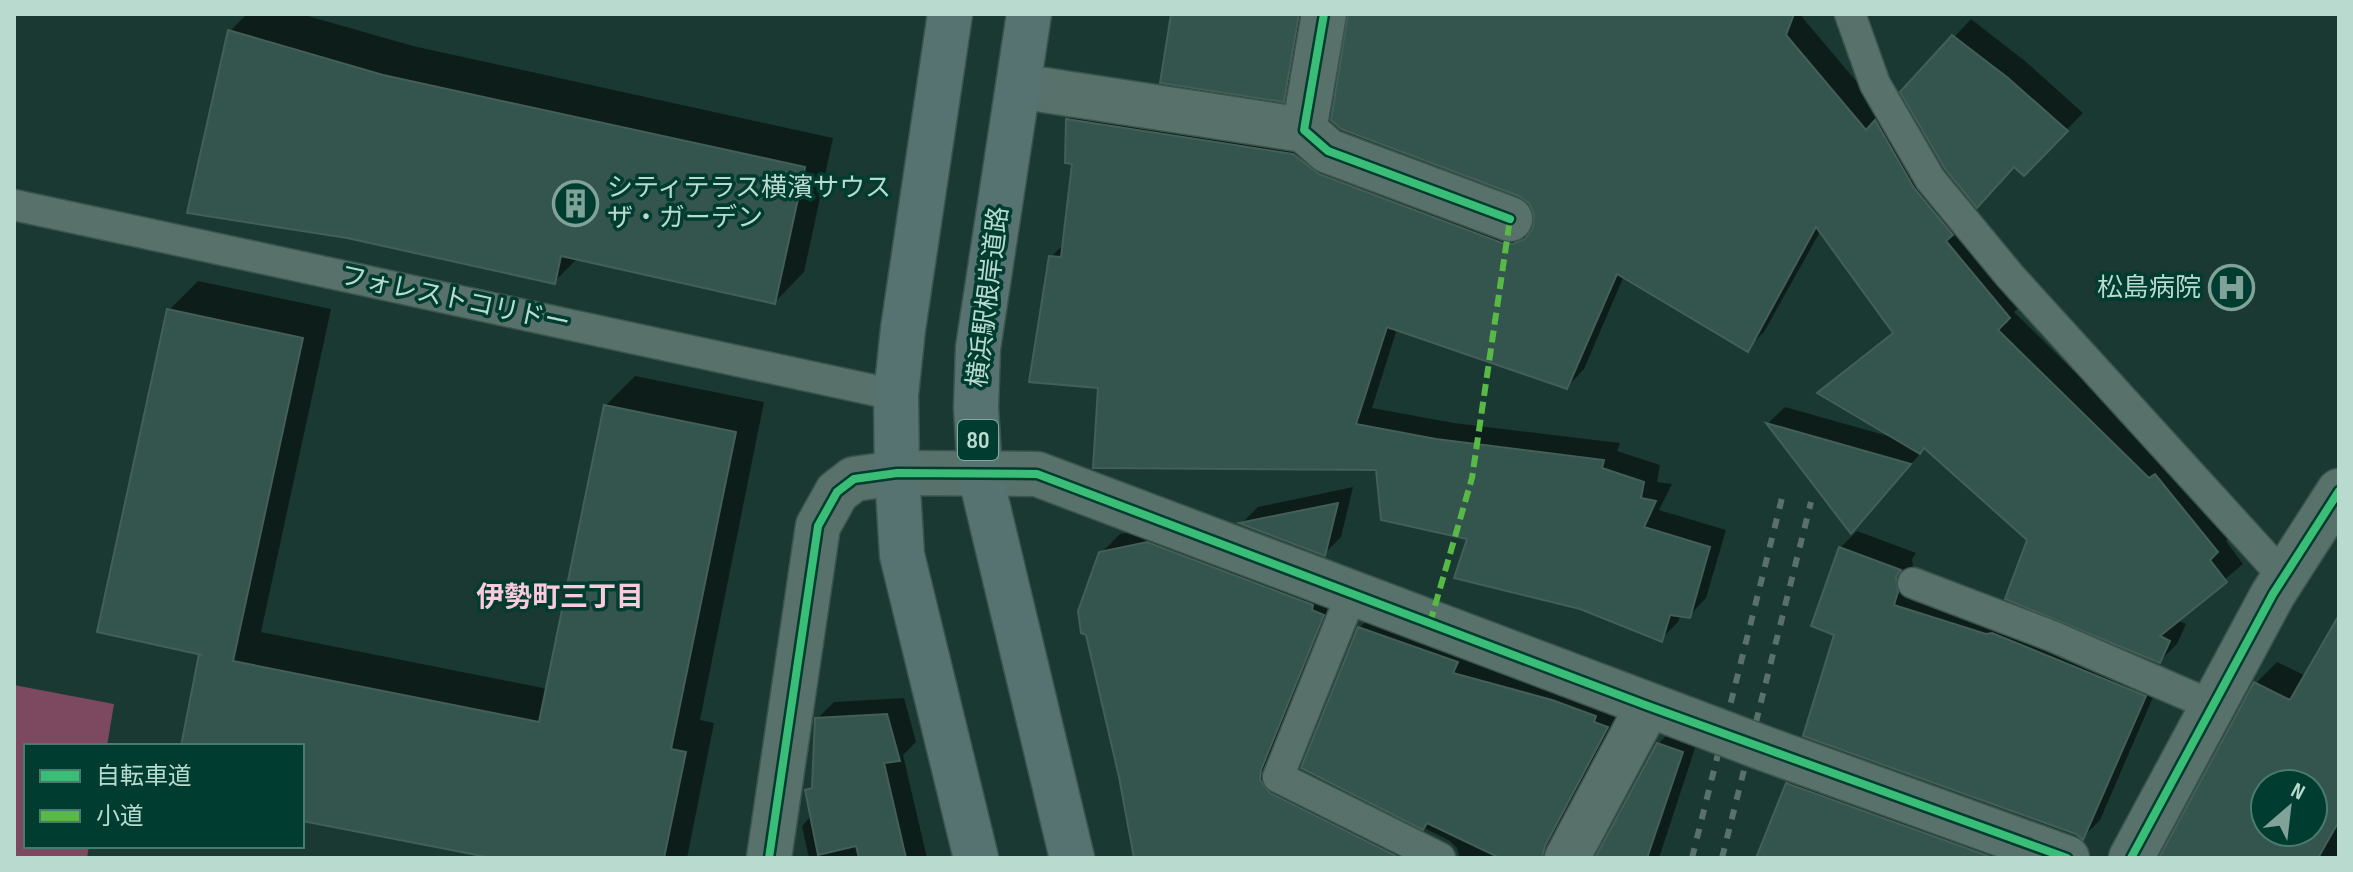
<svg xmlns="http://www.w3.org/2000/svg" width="2353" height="872" font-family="'Sofia Sans Condensed','Noto Sans JP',sans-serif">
<rect width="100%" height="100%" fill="#1a3932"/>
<!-- green -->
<path fill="#7c4960" d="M14 685 114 704 107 746H26V846H89L87 858H14Z"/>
<!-- shadow -->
<g fill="#0007" fill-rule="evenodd">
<path d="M247 14H301L413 46 833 138 804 272 775 302 578 258 554 282 348 236 230 31Z"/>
<path d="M1173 14H1312L1300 82 1283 99Z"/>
<path d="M1350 14H1804L1802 17 1884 114 2026 300 2014 312 2167 463 2233 534 2226 541 2243 564 2177 620 2186 624 2177 644 2160 661 1926 447 1851 531 1768 423 1785 407 1895 438 1820 392 1837 376 1894 331 1821 230 1764 332 1747 349 1624 276 1584 369 1567 387 1397 329 1372 408 1454 423 1620 443 1617 451 1660 465 1657 482 1672 484 1659 510 1726 530 1706 598 1689 616 1681 614 1678 622 1661 639 1470 538 1378 468 1100 386 1051 257 1065 243 1074 162 1068 120 1085 103 1310 137 1519 226 1533 227 1537 215 1531 202Z"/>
<path d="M1971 19 2025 61 2083 113 2024 173 1903 92Z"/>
<path d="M198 281 331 309 261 632 548 689 605 406 635 376 764 402 700 720 714 723 687 858H503L302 819V746H183L201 655 169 310Z"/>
<path d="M1353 487 1341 537 1324 554 1242 523 1258 507Z"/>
<path d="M1167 525 1341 596 1281 768 1452 856 1460 858H1136L1101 553 1120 534Z"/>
<path d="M1857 531 1916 553 1912 559 1914 573 2161 679 2100 820 2083 837 1836 633 1840 548Z"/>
<path d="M1378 610 1625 708 1570 858H1460L1457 848 1450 841 1303 767 1359 628Z"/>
<path d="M2339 619V858H2162L2256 683 2277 662 2306 676ZM2265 784H2313V832H2265Z"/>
<path d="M904 698 916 742 903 755 927 858H809L802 826 812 815 807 790 814 784 817 719 834 702Z"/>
<path d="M1677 725 1700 733 1659 858H1597L1658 744Z"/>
<path d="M1806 766 2066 858H1763L1788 784Z"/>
</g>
<!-- building -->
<g fill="#34554d" stroke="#435f57" stroke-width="2" fill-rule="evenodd">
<path d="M1171 14H1299L1284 102 1160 83Z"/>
<path d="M1348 14H1794L1786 35 1866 130 1875 120 1914 188 1953 235 1946 241 2010 318 1998 330 2149 478 2155 474 2218 552 2210 560 2227 582 2160 636 2170 641 2160 663 2005 599 2027 540 1924 448 1920 454 1817 393 1893 333 1816 227 1748 352 1617 274 1567 389 1387 327 1356 424 1436 439 1604 460 1602 468 1644 482 1641 498 1656 501 1644 527 1710 547 1690 618 1670 615 1662 642 1580 609 1454 578 1467 539 1381 520 1376 470 1093 468 1098 388 1029 382 1049 256 1061 257 1072 164 1065 163 1066 119 1293 154 1319 174 1502 243 1513 244 1525 239 1533 228 1534 214 1529 203 1519 196 1341 129 1331 120Z"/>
<path d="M228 30 383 75 805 167 775 304 561 256 555 284 347 238 187 213Z"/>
<path d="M1952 35 2008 78 2068 131 2024 176 2014 167 1977 208 1945 169 1900 92Z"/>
<path d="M167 309 303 338 233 661 539 722 604 405 736 432 671 749 686 752 664 858H492L302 821V746H181L199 654 202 655 97 632Z"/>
<path d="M1766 423 1911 464 1851 534Z"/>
<path d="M1338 503 1325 556 1239 523Z"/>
<path d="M1147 542 1313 605 1312 610 1324 615 1261 770 1260 780 1270 793 1400 858H1134L1119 777 1086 635 1081 633 1078 611 1099 552Z"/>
<path d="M1839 547 1901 570 1896 577 1898 592 1894 605 1986 634 1992 633 2146 696 2083 840 2076 834 1803 736 1834 635 1811 626Z"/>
<path d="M2339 615V821L2318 858H2159L2254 682 2290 700ZM2265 784H2313V832H2265Z"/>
<path d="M1358 627 1458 662 1453 673 1552 700 1596 716 1594 722 1608 727 1545 846 1542 858H1500L1427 823 1423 830 1301 768Z"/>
<path d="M887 714 900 761 884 763 906 858H859L856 846 818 855 805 790 812 788 815 718Z"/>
<path d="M1657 743 1683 752 1647 858H1595Z"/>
<path d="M1786 783 1994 858H1756Z"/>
</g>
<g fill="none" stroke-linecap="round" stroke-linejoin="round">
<defs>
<g id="service">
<path d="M1850 14 1875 84 1930 179 2010 276 2284 577"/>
<path d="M14 205 896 395"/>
<path d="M1913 583 2052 636 2213 706"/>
<path d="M1352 593 1278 777 1440 858"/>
</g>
<g id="minor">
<path d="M1324 14 1304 130 1328 151 1510 219"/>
<path d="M1018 86 1304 130"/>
<path d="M1763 748 2067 858"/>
<path d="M769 858 818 526 837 492 854 479 897 473 1037 474 1689 720"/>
<path d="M1567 858 1648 706"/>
<path d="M2131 858 2273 594 2339 491"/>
</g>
<g id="primary">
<path d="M950 14 903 329 896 395 897 473 902 555 976 858"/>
<path d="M1029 14 978 348 976 408 980 474 1072 858"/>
</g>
</defs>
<!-- service casing -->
<use href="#service" stroke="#3c544e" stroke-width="33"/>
<!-- minor casing -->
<use href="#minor" stroke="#3c544e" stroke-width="47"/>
<!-- primary casing -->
<use href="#primary" stroke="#3c544e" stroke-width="47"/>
<!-- service -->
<use href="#service" stroke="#58716a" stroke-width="30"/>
<!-- minor -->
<use href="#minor" stroke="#58716a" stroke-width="44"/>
<!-- primary -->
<use href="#primary" stroke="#567371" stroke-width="44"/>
<!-- rail -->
<g stroke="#5a716b" stroke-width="6" stroke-dasharray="10 10" stroke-linecap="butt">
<path d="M1692 858 1784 490"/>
<path d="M1722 858 1811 502"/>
</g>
<defs>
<path id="minor-bridge" d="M1689 720 1763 748"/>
</defs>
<!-- minor-bridge casing -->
<use href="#minor-bridge" stroke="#3c544e" stroke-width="47" stroke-linecap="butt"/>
<!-- minor-bridge -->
<use href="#minor-bridge" stroke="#58716a" stroke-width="44"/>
<!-- quiet -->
<path stroke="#58b947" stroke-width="6" stroke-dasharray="12 6" stroke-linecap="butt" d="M1430 623 1472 478 1510 219"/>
<defs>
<g id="cycleway">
<path d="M1324 14 1304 130 1328 151 1510 219"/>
<path d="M769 858 818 526 837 492 854 479 897 473 1037 474 1648 706 2067 858"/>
<path d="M2131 858 2273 594 2339 491"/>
</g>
</defs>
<!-- cycleway casing -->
<use href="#cycleway" stroke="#003c2f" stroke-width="13"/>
<!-- cycleway -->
<use href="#cycleway" stroke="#3abd76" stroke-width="8"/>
</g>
<!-- icons -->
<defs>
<symbol id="building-ring" viewBox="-11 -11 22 22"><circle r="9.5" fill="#003c2f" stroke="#81a298" stroke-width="1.5"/><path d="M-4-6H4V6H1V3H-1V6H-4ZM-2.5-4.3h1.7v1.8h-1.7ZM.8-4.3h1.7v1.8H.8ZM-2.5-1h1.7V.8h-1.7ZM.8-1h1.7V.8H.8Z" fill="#81a298"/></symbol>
<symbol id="hospital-ring" viewBox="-11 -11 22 22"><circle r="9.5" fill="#003c2f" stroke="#81a298" stroke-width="1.5"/><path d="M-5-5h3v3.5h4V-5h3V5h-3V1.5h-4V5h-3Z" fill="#81a298"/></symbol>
</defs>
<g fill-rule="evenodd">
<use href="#building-ring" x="550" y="178" width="51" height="51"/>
<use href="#hospital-ring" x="2206" y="262" width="51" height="51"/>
</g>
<g text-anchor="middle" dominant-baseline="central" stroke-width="7" stroke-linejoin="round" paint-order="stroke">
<!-- shield labels -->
<rect fill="#003c2f" stroke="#82ab9f" stroke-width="2" x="958" y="420" width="40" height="40" rx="6"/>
<g font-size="24" font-weight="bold" fill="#b9dacf">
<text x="978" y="440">80</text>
</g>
<!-- poi labels -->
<g font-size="26" fill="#b9dacf" stroke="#003c2f" text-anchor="start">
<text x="607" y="188">シティテラス横濱サウス<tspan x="607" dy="30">ザ・ガーデン</tspan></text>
<text x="2201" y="288" text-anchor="end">松島病院</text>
</g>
<!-- street labels -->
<g font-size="26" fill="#b9dacf" stroke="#003c2f">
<text transform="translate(989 297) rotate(-83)">横浜駅根岸道路</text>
<text transform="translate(455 300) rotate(12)">フォレストコリドー</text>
</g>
<!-- neighbourhood labels -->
<g font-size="28" font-weight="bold" fill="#fbcadd" stroke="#003c2f">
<text x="560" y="597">伊勢町三丁目</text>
</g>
</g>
<!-- border -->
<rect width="2353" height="872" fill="none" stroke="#b9dacf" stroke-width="32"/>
<!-- legend -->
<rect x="24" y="744" width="280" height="104" fill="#003c2f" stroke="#4a7b6f" stroke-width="2"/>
<rect x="40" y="770" width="40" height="12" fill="#3abd76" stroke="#4a7b6f" stroke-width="2"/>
<text x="96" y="784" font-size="24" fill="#b9dacf">自転車道</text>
<rect x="40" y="810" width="40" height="12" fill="#58b947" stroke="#4a7b6f" stroke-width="2"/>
<text x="96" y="824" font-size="24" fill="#b9dacf">小道</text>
<!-- north arrow -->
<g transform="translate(2289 808) rotate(28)"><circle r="38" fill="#003c2f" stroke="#4a7b6f" stroke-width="2"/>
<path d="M0-6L14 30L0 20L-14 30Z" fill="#81a298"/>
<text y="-12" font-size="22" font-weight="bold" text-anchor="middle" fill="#b9dacf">N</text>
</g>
</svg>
